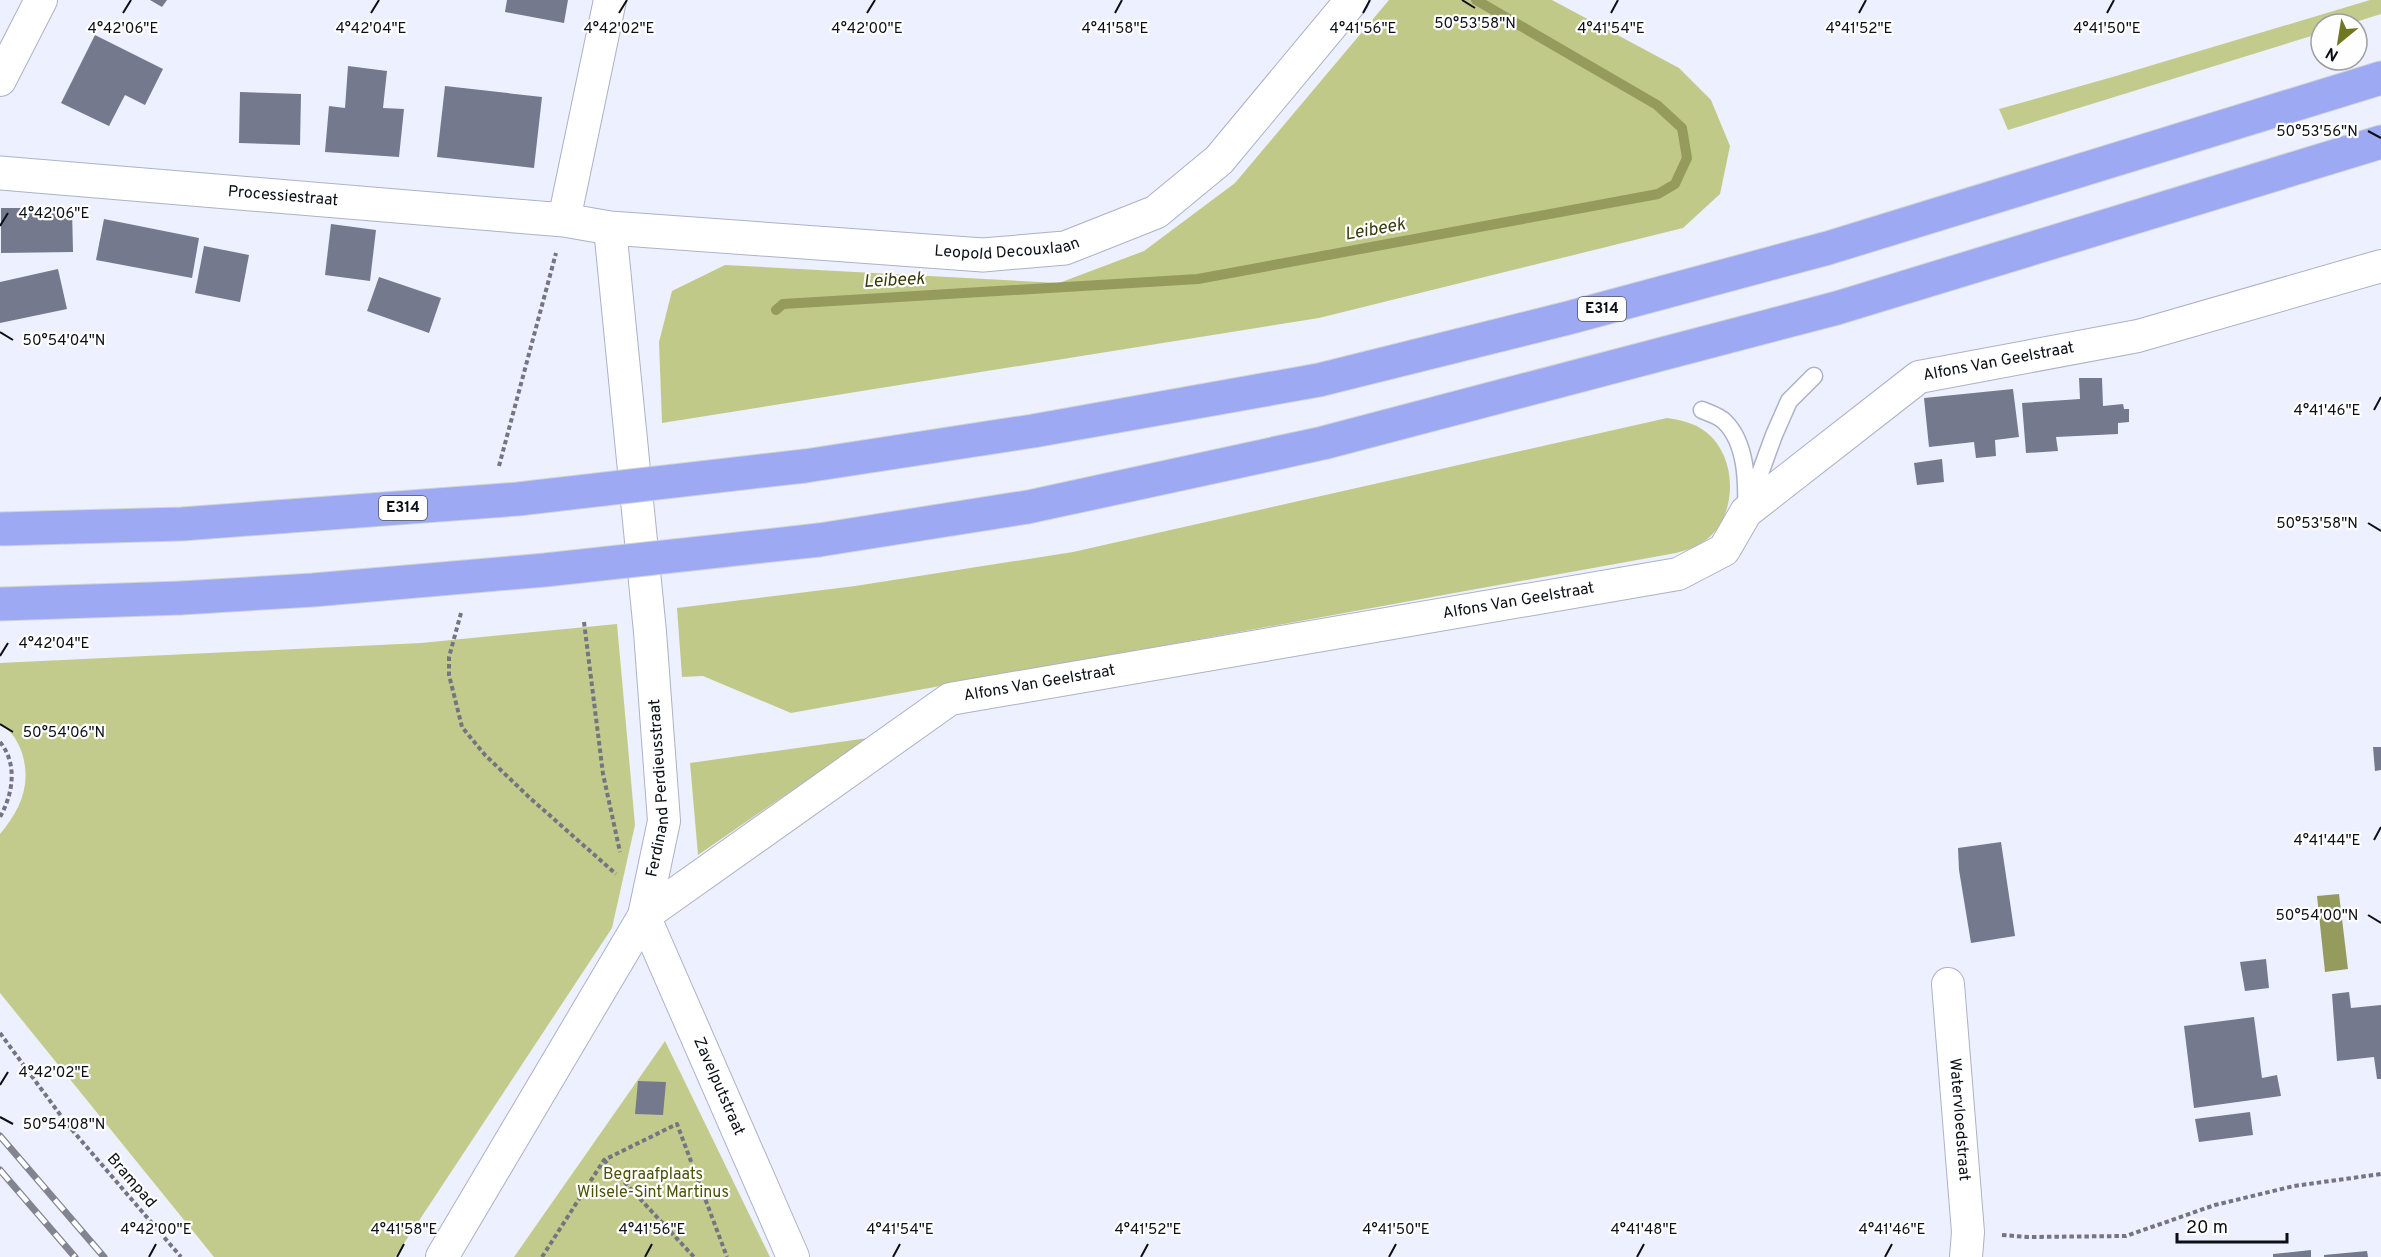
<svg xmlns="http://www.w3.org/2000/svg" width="2381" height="1257" font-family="Overpass,sans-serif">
<rect width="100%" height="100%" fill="#edf0ff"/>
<!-- green -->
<g fill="#c2cb8b">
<path d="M2370 0H2381V14L2349 24H2321V33L2008 130 1999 109 2116 76Z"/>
<path d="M617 624 635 825 612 928 395 1257H214L0 993V834C20 810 32 785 22 753 18 741 11 730 0 724V663L421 643Z"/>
<path d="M665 1041 770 1257H514Z"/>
</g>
<!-- forest -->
<g fill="#c1c989">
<path d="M1389 0H1552L1679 68 1711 100 1730 146 1720 194 1683 228 1319 318 662 423 659 342 672 291 725 265 1059 283 1144 251 1235 183Z"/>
<path d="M1667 418C1681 420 1695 423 1706 432 1738 457 1738 516 1706 540 1697 547 1687 550 1676 553L791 713 703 676 682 677 677 608 855 586 1073 552Z"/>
<path d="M868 738 698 855 690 763Z"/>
</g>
<!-- water -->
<path fill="#949b5d" d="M2339 894 2348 969 2325 972 2317 896Z"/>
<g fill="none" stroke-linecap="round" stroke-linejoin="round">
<!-- stream -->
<path stroke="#949b5d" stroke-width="10" d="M776 310 783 304 1198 279 1658 194 1675 184 1687 158 1682 128 1657 105 1476 0"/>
</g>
<!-- building -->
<g fill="#74798d">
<path d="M150 0H167L162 7Z"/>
<path d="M507 0H568L564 23 505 12Z"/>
<path d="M95 35 163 69 145 105 125 95 109 126 61 103Z"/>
<path d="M348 66 387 71 383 108 404 109 399 157 325 152 329 106 345 108Z"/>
<path d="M445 86 542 97 534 168 437 157Z"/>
<path d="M240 92 301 94 300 145 239 143Z"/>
<path d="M1 208H72L73 252 1 253Z"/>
<path d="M104 219 199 238 192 278 96 260Z"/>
<path d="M331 224 376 230 370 281 325 275Z"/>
<path d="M204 246 249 255 240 302 195 293Z"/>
<path d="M58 269 67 309 0 323V282Z"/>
<path d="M379 277 441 298 429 333 367 311Z"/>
<path d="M2079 378H2102L2103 406 2123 404 2124 409H2129V422L2118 423V434L2056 437 2058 451 2026 453 2022 403 2080 399Z"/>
<path d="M2013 389 2019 437 1995 440 1996 456 1976 458 1974 442 1929 447 1924 398Z"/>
<path d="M1942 459 1944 482 1917 485 1914 463Z"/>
<path d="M2373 747H2381V770L2375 771Z"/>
<path d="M2001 842 2015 936 1971 943 1959 870 1958 848Z"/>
<path d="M2266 959 2269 988 2245 991 2240 962Z"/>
<path d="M2349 992 2351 1008 2381 1005V1079H2377L2374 1057 2337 1061 2332 994Z"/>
<path d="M2254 1017 2262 1078 2277 1075 2281 1096 2194 1108 2184 1026Z"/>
<path d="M638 1081 666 1082 663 1115 635 1114Z"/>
<path d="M2250 1112 2253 1135 2199 1142 2195 1119Z"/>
<path d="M2311 1250V1257H2273V1254Z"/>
<path d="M2367 1251 2368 1257H2324V1255Z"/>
</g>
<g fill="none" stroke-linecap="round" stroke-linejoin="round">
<defs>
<path id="lane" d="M1702 410C1709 413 1719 416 1724 421 1747 443 1747 483 1746 512L1774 435 1789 401 1814 376"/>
<g id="street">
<path d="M0 80 41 0"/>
<path d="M564 220 610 0"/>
<path id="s1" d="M644 916 950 699 1678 574 1724 550 1746 512 1919 377 2138 336 2381 266"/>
<path id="s2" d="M644 916 793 1257"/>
<path id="s3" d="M1948 984 1968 1232 1966 1257"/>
<path id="s4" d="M442 1257 644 916 664 821 650 632 610 228"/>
</g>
<g id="secondary">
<path id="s5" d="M0 173 564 220 610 228 983 255 1065 248 1156 212 1219 160 1352 0"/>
</g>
<g id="highway">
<path d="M805 466 1033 431 1319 380 1568 318 1828 248 2381 78"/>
<path d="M819 540 1028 507 1323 443 1837 308 2381 142"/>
<path d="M0 604 181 598"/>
</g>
</defs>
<!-- lane casing -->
<use href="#lane" stroke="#acb1c7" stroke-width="19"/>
<!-- street casing -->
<use href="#street" stroke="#acb1c7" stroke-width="34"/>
<!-- secondary casing -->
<use href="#secondary" stroke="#acb1c7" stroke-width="35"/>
<!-- highway casing -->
<use href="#highway" stroke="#d3d4d5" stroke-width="35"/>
<!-- path -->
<g stroke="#737681" stroke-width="4" stroke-dasharray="4.5 3" stroke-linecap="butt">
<path d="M499 466 556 253"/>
<path d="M461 613 449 657V675L462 727 485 755 530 798 616 874"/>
<path d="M584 622 603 774 620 852"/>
<path d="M0 742C18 764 13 794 0 817"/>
<path d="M0 1033 67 1124 181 1257"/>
<path d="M604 1160 694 1257"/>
<path d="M2002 1235 2028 1237 2126 1236 2215 1205 2294 1186 2381 1174"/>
<path d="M542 1257 604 1160 677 1124 727 1257"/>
</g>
<!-- lane -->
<use href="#lane" stroke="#fff" stroke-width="16"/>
<!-- street -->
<use href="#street" stroke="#fff" stroke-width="32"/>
<!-- secondary -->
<use href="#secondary" stroke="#fff" stroke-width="33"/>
<!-- highway -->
<use href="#highway" stroke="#9daaf3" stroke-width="33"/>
<defs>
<g id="rail">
<path d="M0 1136 104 1257"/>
<path d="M0 1170 75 1257"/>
</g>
</defs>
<!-- rail casing -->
<use href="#rail" stroke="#828590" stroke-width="7"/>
<!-- rail -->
<use href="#rail" stroke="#fefefe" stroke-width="4.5" stroke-dasharray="14" stroke-linecap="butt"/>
<defs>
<g id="highway-bridge">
<path d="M0 529 182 524 518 499 805 466"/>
<path d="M181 598 313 590 545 570 819 540"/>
</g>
</defs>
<!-- highway-bridge casing -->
<use href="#highway-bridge" stroke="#d3d4d5" stroke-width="35" stroke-linecap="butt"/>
<!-- highway-bridge -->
<use href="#highway-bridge" stroke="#9daaf3" stroke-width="33"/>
</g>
<!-- ticks -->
<path fill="none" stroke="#0d0f16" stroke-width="2" d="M1462 0 1475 8M123 13 131 0M371 13 379 0M619 13 627 0M867 13 875 0M1115 13 1122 0M1363 13 1370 0M1611 13 1618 0M1859 13 1866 0M2107 13 2114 0M2368 131 2381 138M0 226 8 213M0 332 13 340M2374 410 2381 397M2368 523 2381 531M0 656 8 643M0 724 13 732M2374 840 2381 827M2368 915 2381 923M0 1085 8 1072M0 1117 13 1124M149 1257 156 1244M397 1257 404 1244M645 1257 652 1244M893 1257 900 1244M1141 1257 1148 1244M1389 1257 1396 1244M1637 1257 1644 1244M1885 1257 1892 1244"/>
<g text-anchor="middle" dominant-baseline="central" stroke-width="4.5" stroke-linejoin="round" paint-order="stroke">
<!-- shield labels -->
<g fill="#fefefe" stroke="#55575c" stroke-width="1.5">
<rect x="1578" y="297" width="48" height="24" rx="4.5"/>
<rect x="379" y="496" width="48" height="24" rx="4.5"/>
</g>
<g font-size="15" font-weight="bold" fill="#0d0f16">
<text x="1602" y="309">E314</text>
<text x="403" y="508">E314</text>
</g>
<!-- street labels -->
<g font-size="16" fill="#0d0f16" stroke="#fefefe">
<text stroke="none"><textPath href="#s5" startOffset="284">Processiestraat</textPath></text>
<text stroke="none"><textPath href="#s5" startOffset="1011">Leopold Decouxlaan</textPath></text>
<text stroke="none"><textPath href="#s1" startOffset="1510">Alfons Van Geelstraat</textPath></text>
<text stroke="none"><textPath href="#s1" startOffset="952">Alfons Van Geelstraat</textPath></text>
<text stroke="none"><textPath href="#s1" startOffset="466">Alfons Van Geelstraat</textPath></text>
<text stroke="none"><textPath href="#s4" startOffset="526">Ferdinand Perdieusstraat</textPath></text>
<text stroke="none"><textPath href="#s2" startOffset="186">Zavelputstraat</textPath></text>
<text stroke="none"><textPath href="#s3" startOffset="136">Watervloedstraat</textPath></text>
<text transform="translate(131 1181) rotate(49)">Brampad</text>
</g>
<!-- park labels -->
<g font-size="16" fill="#4c5103" stroke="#fefefe">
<text x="653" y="1175">Begraafplaats<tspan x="653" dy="18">Wilsele-Sint Martinus</tspan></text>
</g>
<!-- water labels -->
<g font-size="18" font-style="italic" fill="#373b09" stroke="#fefefe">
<text transform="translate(1375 230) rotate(-10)">Leibeek</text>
<text transform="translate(894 281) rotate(-3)">Leibeek</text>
</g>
</g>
<g font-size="15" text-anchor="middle" fill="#0d0f16" stroke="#fefefe" stroke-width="4.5" stroke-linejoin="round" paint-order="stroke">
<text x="1475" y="28">50°53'58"N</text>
<text x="123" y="33">4°42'06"E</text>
<text x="371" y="33">4°42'04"E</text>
<text x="619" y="33">4°42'02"E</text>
<text x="867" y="33">4°42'00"E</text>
<text x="1115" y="33">4°41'58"E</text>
<text x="1363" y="33">4°41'56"E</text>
<text x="1611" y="33">4°41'54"E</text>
<text x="2107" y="33">4°41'50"E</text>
<text x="1859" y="33">4°41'52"E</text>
<text x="2317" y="136">50°53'56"N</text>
<text x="54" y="218">4°42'06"E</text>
<text x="64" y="345">50°54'04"N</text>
<text x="2327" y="415">4°41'46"E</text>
<text x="2317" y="528">50°53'58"N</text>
<text x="54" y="648">4°42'04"E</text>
<text x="64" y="737">50°54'06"N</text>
<text x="2327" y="845">4°41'44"E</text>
<text x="2317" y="920">50°54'00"N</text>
<text x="54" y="1077">4°42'02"E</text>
<text x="64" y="1129">50°54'08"N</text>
<text x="156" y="1234">4°42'00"E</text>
<text x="404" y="1234">4°41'58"E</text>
<text x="652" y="1234">4°41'56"E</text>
<text x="900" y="1234">4°41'54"E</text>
<text x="1148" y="1234">4°41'52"E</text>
<text x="1396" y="1234">4°41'50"E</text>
<text x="1644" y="1234">4°41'48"E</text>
<text x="1892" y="1234">4°41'46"E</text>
</g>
<!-- north arrow -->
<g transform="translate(2339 42) rotate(210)"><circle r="28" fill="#fefefe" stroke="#9e9ea1" stroke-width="1.5"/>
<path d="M0-4.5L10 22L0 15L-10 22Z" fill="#6f7720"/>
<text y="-9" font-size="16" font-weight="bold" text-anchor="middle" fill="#0d0f16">N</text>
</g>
<!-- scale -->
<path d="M2177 1233v9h110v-9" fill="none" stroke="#0d0f16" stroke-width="3"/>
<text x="2186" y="1233" font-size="18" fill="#0d0f16" stroke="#fefefe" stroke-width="4.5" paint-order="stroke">20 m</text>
</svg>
